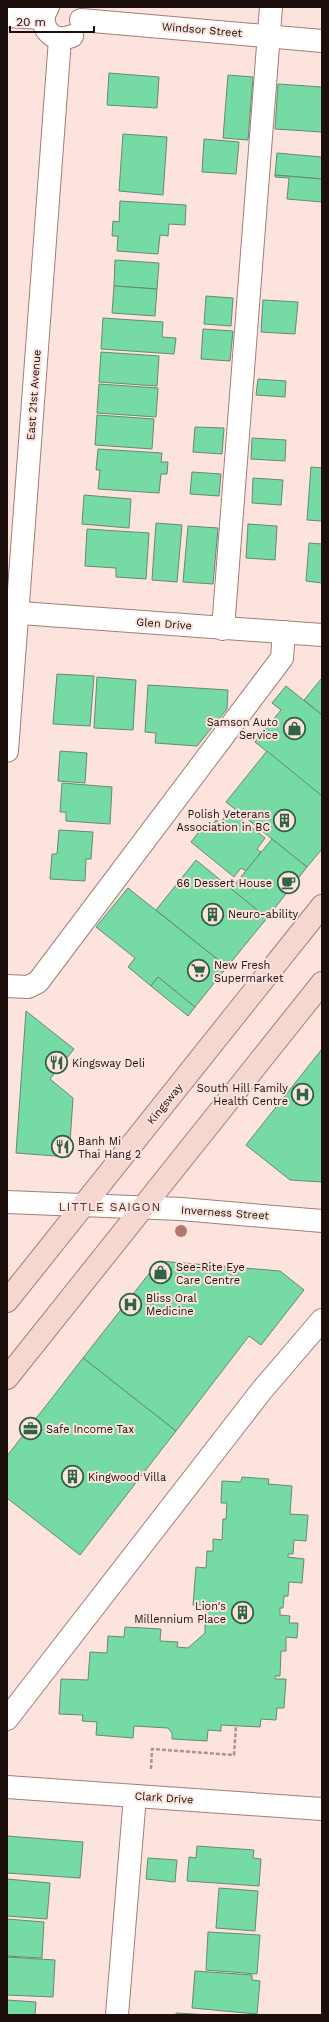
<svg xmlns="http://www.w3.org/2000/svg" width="329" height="2022" font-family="'Work Sans',sans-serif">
<rect width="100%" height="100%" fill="#fce3de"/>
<!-- building -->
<g fill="#75daa4" stroke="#678875">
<path d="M109 73 159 77 157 108 107 105Z"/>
<path d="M228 75 253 77 248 140 223 138Z"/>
<path d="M278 84 322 87V132L275 129Z"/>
<path d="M123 134 167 137 163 195 119 191Z"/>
<path d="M204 139 239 142 236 174 202 172Z"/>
<path d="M277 153 322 157V179L275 175Z"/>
<path d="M275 175 322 179V202L287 199 289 178 275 177Z"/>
<path d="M120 201 186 205 185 225 169 224 168 236 160 235 158 254 117 251 118 236H112L113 221 119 222Z"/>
<path d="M115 260 159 263 157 289 114 286Z"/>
<path d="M114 286 157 289 155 316 112 313Z"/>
<path d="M206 296 233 298 231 326 204 324Z"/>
<path d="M263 300 298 302 295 334 261 332Z"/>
<path d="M103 318 163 322 162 337 176 338 174 354 101 349Z"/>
<path d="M203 329 233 331 230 361 201 359Z"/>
<path d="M101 352 159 356 157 386 99 382Z"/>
<path d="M258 379 286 381 285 397 256 395Z"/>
<path d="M99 384 158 388 156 417 97 413Z"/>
<path d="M97 415 154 419 152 449 95 445Z"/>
<path d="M195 427 224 428 222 454 193 452Z"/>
<path d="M252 438 286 440 285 461 251 459Z"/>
<path d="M98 449 162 453 161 462H168L167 474H161L159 493 98 489 100 470H96Z"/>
<path d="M311 467 322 468V521L307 520Z"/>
<path d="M192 472 221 474 219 496 190 494Z"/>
<path d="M253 478 283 480 281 505 252 503Z"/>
<path d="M84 495 131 499 129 528 82 524Z"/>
<path d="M156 523 182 525 177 582 152 580Z"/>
<path d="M248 524 277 526 275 560 246 558Z"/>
<path d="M188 526 218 528 213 584 183 582Z"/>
<path d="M87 529 149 533 146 579 116 577V568L85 566Z"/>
<path d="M309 543 322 544V583L306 581Z"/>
<path d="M57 674 94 676 90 726 53 724Z"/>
<path d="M97 677 136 680 133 730 94 728Z"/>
<path d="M322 678V715L304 700Z"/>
<path d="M148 685 228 690 227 709 197 746 155 743 156 733 145 732Z"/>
<path d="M286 686 322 715V796L255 742 281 710 272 703Z"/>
<path d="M60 751 87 753 85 783 58 781Z"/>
<path d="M267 751 322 796V849L307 867 226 802Z"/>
<path d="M62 783 112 787 110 824 66 821V812H60Z"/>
<path d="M230 810 265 838 257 849 261 852 246 871 241 868 234 877 191 842 204 825 209 829 216 820 220 823Z"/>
<path d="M59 830 93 832 91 859H86L85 881 50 879 52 854H57Z"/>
<path d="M272 839 307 867 267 918 231 889Z"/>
<path d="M196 860 267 918 227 967 156 910Z"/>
<path d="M128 888 227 967 195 1007 158 977 151 986 128 967 135 958 96 927Z"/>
<path d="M158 977 195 1007 188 1016 151 986Z"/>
<path d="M26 1011 74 1049 50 1079 73 1098 69 1157 16 1153Z"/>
<path d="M322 1049V1182L290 1180 246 1145Z"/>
<path d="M159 1261 280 1271 304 1290 261 1345 249 1336 176 1431 83 1358Z"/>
<path d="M83 1358 176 1431 80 1555 7 1498V1456Z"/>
<path d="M242 1477 269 1479 268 1484 292 1486 290 1514 308 1515 306 1541 294 1540 293 1554H288V1557L304 1559 302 1583 289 1582 288 1596H284L283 1608H280V1615L290 1616 289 1623H298L297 1638 286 1637V1651H281L280 1676H275V1679H286L284 1708H277L276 1720 261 1719 260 1727 221 1725V1731L208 1730 207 1741 172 1739V1733L168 1728 134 1726 133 1738 96 1735 97 1722 82 1721 83 1715 59 1714 61 1679 88 1680 90 1652 107 1653 108 1636 124 1637 125 1627 161 1629 160 1641 178 1642 177 1647 188 1648 205 1633V1605H193L196 1567 206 1568 207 1551H213V1539L222 1540 223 1519H226L227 1503H221L222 1481 241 1482Z"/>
<path d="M7 1836 83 1842 80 1878 7 1873Z"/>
<path d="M197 1846 254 1850 253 1858 261 1859 259 1886 187 1881 189 1857 196 1858Z"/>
<path d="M148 1858 177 1860 175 1882 146 1879Z"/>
<path d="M7 1879 50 1883 47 1919 7 1916Z"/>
<path d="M219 1888 258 1891 255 1931 216 1928Z"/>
<path d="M7 1919 44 1922 42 1958 7 1956Z"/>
<path d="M208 1932 260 1935 257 1974 206 1970Z"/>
<path d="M7 1957 55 1960 53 1997 7 1995Z"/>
<path d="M195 1971 252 1975V1980L260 1981 257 2014 192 2008Z"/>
<path d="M7 2000 36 2002 35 2015H7Z"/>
<path d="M176 2013 210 2015H176Z"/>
</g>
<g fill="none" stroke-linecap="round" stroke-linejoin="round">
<defs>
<g id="minor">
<path d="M48 7C36 25 52 45 72 36"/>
<path d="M7 16 43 18"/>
<path d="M81 20 322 41"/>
<path d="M7 612 322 635"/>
<path d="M223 629 271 7"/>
<path d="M7 751 60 39"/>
<path d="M7 986 28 987 38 982 282 658 284 632"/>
<path d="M7 1202 181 1209 322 1221"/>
<path d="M7 1719 262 1390 322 1320"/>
<path d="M7 1787 322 1809"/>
<path d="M117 2015 135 1796"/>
</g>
<g id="major">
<path d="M7 1301 322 906"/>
<path d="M7 1378 322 983"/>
</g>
</defs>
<!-- minor casing -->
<use href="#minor" stroke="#a27e75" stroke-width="24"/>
<!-- major casing -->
<use href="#major" stroke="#a57f77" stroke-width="24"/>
<!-- path -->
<path stroke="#a89490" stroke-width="2.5" stroke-dasharray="4 2" stroke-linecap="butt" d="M151 1769 152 1749 234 1755 236 1726"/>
<!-- minor -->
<use href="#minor" stroke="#fff" stroke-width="22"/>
<!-- major -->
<use href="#major" stroke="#f5d7d0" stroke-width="22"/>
</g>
<!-- trees -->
<circle fill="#b2776c" cx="181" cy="1231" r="6"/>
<!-- icons -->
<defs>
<symbol id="shop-ring" viewBox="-11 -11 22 22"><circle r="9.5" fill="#fce3de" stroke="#2f6247" stroke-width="1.5"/><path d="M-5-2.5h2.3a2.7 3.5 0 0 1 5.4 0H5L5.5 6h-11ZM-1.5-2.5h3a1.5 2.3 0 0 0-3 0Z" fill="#2f6247"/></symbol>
<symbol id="building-ring" viewBox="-11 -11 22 22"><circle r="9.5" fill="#fce3de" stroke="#2f6247" stroke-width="1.5"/><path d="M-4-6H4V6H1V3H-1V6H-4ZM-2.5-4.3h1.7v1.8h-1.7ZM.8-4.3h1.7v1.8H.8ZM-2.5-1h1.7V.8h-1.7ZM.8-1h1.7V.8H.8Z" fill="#2f6247"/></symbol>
<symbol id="cafe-ring" viewBox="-11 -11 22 22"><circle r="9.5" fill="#fce3de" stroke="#2f6247" stroke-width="1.5"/><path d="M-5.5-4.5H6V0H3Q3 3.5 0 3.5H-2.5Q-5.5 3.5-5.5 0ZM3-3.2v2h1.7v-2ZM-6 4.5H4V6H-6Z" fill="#2f6247"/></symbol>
<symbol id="supermarket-ring" viewBox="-11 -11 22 22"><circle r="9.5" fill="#fce3de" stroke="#2f6247" stroke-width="1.5"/><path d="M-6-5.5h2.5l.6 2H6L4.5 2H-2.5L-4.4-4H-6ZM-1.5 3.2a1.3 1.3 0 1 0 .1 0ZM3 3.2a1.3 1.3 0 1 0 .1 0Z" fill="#2f6247"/></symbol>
<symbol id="restaurant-ring" viewBox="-11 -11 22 22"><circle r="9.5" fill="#fce3de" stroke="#2f6247" stroke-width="1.5"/><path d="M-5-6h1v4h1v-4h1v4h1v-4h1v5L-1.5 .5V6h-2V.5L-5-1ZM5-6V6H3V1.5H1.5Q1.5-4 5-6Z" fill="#2f6247"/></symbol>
<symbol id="hospital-ring" viewBox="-11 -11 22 22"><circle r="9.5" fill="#fce3de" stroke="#2f6247" stroke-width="1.5"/><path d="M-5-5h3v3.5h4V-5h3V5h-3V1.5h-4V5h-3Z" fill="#2f6247"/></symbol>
<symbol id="office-ring" viewBox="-11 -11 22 22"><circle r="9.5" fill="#fce3de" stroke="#2f6247" stroke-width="1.5"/><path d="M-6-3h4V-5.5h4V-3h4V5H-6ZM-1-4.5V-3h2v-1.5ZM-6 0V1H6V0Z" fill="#2f6247"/></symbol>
</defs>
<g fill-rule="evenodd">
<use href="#shop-ring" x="282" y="716" width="25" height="25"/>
<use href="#building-ring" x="272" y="808" width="25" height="25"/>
<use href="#cafe-ring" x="276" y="870" width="25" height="25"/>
<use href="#building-ring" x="200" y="902" width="25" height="25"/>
<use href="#supermarket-ring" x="186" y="958" width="25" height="25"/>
<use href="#restaurant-ring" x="44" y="1050" width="25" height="25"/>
<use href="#hospital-ring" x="290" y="1082" width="25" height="25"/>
<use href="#restaurant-ring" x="50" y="1134" width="25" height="25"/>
<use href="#shop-ring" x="148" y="1260" width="25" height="25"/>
<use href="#hospital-ring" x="118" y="1292" width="25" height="25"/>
<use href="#office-ring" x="18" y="1416" width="25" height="25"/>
<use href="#building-ring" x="60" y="1464" width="25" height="25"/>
<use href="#building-ring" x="230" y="1600" width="25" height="25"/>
</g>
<g text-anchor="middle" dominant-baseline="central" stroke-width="4" stroke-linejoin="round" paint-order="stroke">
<!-- street labels -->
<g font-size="11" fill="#1b0e0b" stroke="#fce3de">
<text transform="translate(202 30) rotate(5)">Windsor Street</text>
<text transform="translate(34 395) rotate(-86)">East 21st Avenue</text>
<text transform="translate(164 624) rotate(4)">Glen Drive</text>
<text transform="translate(165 1104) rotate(-51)">Kingsway</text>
<text transform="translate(225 1213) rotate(4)">Inverness Street</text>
<text transform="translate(164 1798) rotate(4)">Clark Drive</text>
</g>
<!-- poi labels -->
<g font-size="11" fill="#1b0e0b" stroke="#fce3de" text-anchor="start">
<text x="278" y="722" text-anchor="end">Samson Auto<tspan x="278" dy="13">Service</tspan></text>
<text x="270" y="814" text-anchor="end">Polish Veterans<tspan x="270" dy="13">Association in BC</tspan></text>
<text x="272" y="883" text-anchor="end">66 Dessert House</text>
<text x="228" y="914">Neuro-ability</text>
<text x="214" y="965">New Fresh<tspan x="214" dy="13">Supermarket</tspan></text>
<text x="72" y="1063">Kingsway Deli</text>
<text x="288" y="1088" text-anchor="end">South Hill Family<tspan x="288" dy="13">Health Centre</tspan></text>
<text x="78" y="1141">Banh Mi<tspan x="78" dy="13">Thai Hang 2</tspan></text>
<text x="176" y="1267">See-Rite Eye<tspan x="176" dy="13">Care Centre</tspan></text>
<text x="146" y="1298">Bliss Oral<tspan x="146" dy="13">Medicine</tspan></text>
<text x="46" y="1429">Safe Income Tax</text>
<text x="88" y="1477">Kingwood Villa</text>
<text x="226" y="1606" text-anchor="end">Lion's<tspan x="226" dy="13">Millennium Place</tspan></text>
</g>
<!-- neighbourhood labels -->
<g font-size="12" letter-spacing="1" fill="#51322b" stroke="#fce3de">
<text x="110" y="1207">LITTLE SAIGON</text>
</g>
</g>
<!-- border -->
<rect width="329" height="2022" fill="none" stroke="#1b0e0b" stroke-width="16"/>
<!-- scale -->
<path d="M10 26v6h84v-6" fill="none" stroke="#1b0e0b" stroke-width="2"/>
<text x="16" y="26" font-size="12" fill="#1b0e0b" stroke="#fce3de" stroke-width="3" paint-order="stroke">20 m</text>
</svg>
